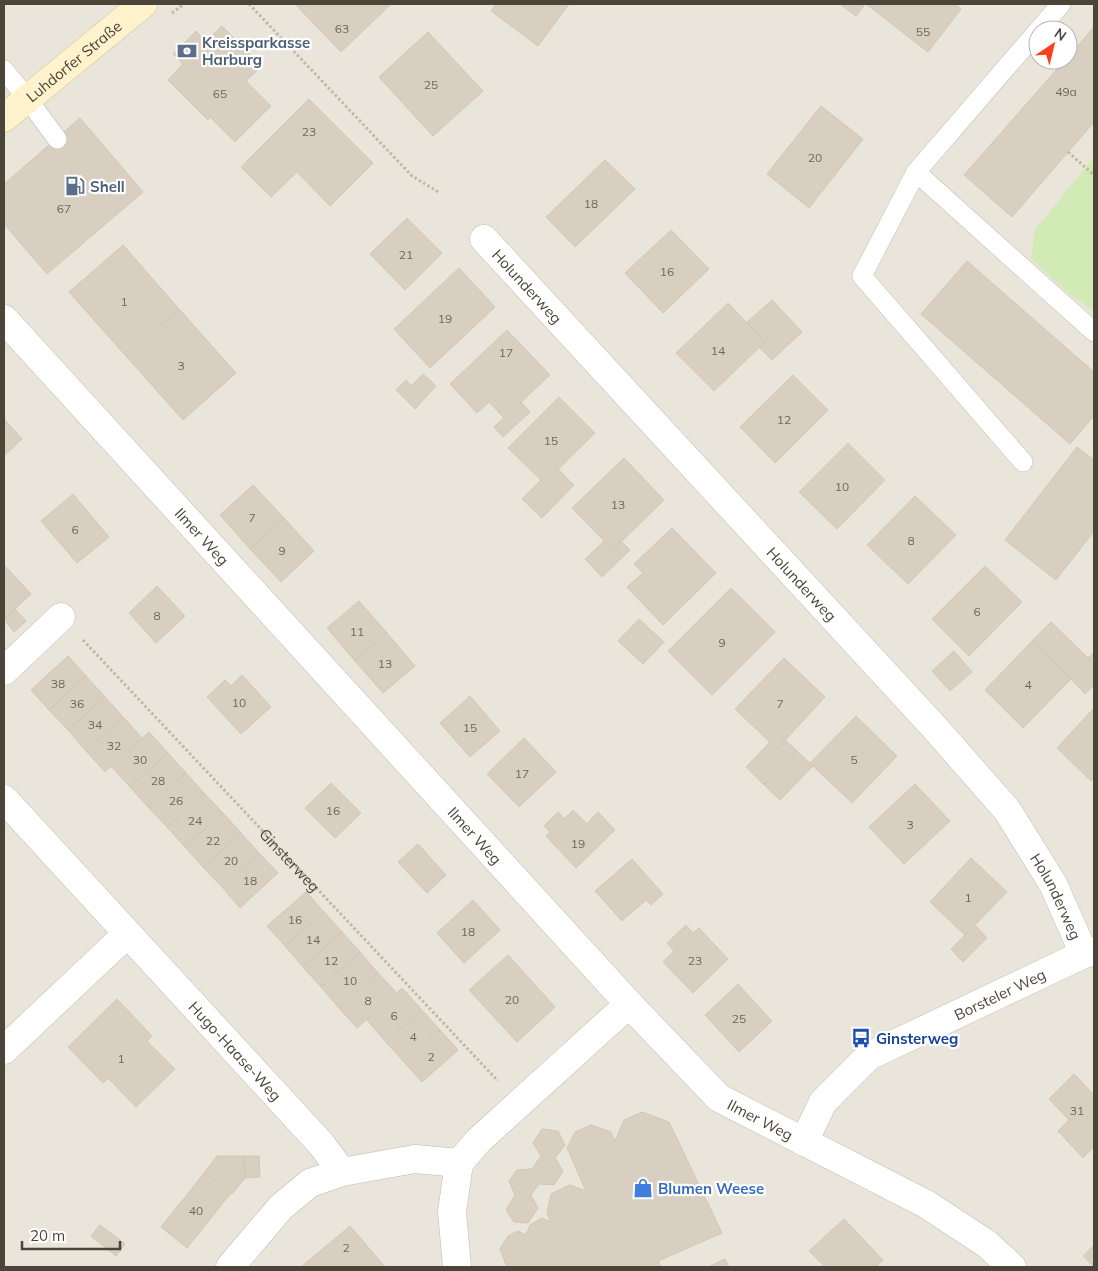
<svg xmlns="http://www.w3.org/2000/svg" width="1098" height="1271" font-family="Mulish,sans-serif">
<rect width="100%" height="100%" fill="#f6f3ec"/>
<!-- residential -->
<path fill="#eae5da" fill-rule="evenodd" d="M4 4H1094V1267H4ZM1038 30H1068V60H1038Z"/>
<!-- green -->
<path fill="#d2eab5" d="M1094 157V311L1068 293 1031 258 1035 230Z"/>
<!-- building -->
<g fill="#d8cfc1" stroke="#d3c7b4">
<path d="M295 4H391L341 52Z"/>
<path d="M496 4H569L538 46 491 11Z"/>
<path d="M840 4H865L856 16Z"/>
<path d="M866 4H955L961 9 928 52Z"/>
<path d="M222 26 262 66 246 81 271 106 235 142 210 117 208 120 168 80 183 64 173 54 196 31 206 41Z"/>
<path d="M1094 27V122L1012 217 964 175 1065 60H1068V57Z"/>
<path d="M428 32 483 91 433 136 379 77Z"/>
<path d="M309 99 373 163 330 206 297 172 271 197 241 167Z"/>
<path d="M821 106 863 139 809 208 767 174Z"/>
<path d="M80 118 143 192 47 274 4 224V184Z"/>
<path d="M605 160 635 189 575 247 546 217Z"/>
<path d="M407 218 442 253 405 290 370 254Z"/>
<path d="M671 230 709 269 663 313 625 273Z"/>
<path d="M123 245 179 309 126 356 69 292Z"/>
<path d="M967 261 1094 372V416L1070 444 921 314Z"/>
<path d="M459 268 495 307 430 368 394 329Z"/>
<path d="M772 300 802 332 772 360 759 347 765 342 747 322Z"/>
<path d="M728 303 765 342 714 391 676 353Z"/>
<path d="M179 309 236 373 183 420 126 356Z"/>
<path d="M507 330 550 375 504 418 489 402 477 413 450 384Z"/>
<path d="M423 374 436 386 415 409 396 390 406 380 411 386Z"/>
<path d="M793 375 828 410 775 463 740 427Z"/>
<path d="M559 397 595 433 544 483 508 448Z"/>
<path d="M521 402 530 412 503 437 494 427Z"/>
<path d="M4 419 22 439 4 456Z"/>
<path d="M848 443 885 480 837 529 799 492Z"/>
<path d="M1077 447 1094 460V531L1056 580 1005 540Z"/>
<path d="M624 458 664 500 613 550 572 508Z"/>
<path d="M558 469 574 485 542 518 522 499 541 480 544 483Z"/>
<path d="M253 485 284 518 250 549 220 515Z"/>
<path d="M73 494 109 537 77 563 41 521Z"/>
<path d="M915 496 956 535 908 584 867 545Z"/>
<path d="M284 518 314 551 281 582 250 549Z"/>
<path d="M672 528 716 573 663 625 627 587 643 573 634 564Z"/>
<path d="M604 541 613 550 621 541 630 550 602 577 585 559Z"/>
<path d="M4 565 31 594 4 619Z"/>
<path d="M985 566 1022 602 969 656 932 619Z"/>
<path d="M157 586 185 616 156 643 129 613Z"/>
<path d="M731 588 775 632 712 695 668 651Z"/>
<path d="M359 601 387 633 355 661 327 628Z"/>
<path d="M15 609 26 621 14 632 4 619Z"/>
<path d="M639 619 664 642 643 664 618 641Z"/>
<path d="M1051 622 1090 660 1071 679 1032 641Z"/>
<path d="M387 633 415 666 383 693 355 661Z"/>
<path d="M1032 641 1071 679 1023 728 985 690Z"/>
<path d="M954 651 972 672 950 691 932 671Z"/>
<path d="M1094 652V685L1085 694 1071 679 1090 660 1088 658Z"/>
<path d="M68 656 86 676 49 710 31 690Z"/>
<path d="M784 658 825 697 777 749 735 709Z"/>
<path d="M242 675 271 707 241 734 207 697 225 680 231 686Z"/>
<path d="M86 676 105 697 68 730 49 710Z"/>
<path d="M470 696 500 731 470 757 440 723Z"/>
<path d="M105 697 123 717 86 751 68 730Z"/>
<path d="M1094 708V777L1091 781 1057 748Z"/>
<path d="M856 716 897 756 852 803 810 763Z"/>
<path d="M123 717 142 738 105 772 86 751Z"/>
<path d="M149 732 168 753 130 787 111 766Z"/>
<path d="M524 738 556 772 519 807 487 774Z"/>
<path d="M785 740 797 751 764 785 746 767 770 742 777 749Z"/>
<path d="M797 751 813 766 780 800 764 785Z"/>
<path d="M168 753 186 773 148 807 130 787Z"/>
<path d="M186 773 204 793 167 827 148 807Z"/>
<path d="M331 783 361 813 335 838 305 808Z"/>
<path d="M915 784 950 821 904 864 869 827Z"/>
<path d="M204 793 223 813 185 847 167 827Z"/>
<path d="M573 810 587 824 598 812 615 830 576 868 546 836 550 832 544 826 558 812 564 819Z"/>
<path d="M223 813 241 833 203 867 185 847Z"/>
<path d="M241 833 259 853 222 887 203 867Z"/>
<path d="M418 844 446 875 427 893 398 862Z"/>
<path d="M259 853 278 873 240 908 222 887Z"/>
<path d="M971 858 1007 892 965 935 930 902Z"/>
<path d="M632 859 663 894 651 905 646 900 622 921 595 891Z"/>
<path d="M306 892 324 912 285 946 267 926Z"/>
<path d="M473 900 500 930 464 963 437 933Z"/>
<path d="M324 912 342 932 303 967 285 946Z"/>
<path d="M686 925 693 933 699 928 728 959 693 993 663 962 674 951 667 943Z"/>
<path d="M975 925 987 938 963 962 951 949Z"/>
<path d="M342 932 360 952 321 987 303 967Z"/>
<path d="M360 952 378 973 339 1008 321 987Z"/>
<path d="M508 955 555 1007 517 1042 469 990Z"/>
<path d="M378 973 397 993 357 1028 339 1008Z"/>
<path d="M738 984 772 1021 739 1052 705 1015Z"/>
<path d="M402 988 422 1010 386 1042 367 1020Z"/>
<path d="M117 999 152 1036 147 1041 175 1069 136 1107 108 1078 103 1083 68 1047Z"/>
<path d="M422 1010 440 1030 404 1062 386 1042Z"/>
<path d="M440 1030 458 1050 422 1082 404 1062Z"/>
<path d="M1074 1074 1094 1095V1147L1083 1158 1058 1131 1069 1120 1049 1099Z"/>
<path d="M642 1112 669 1122 722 1233 658 1261 661 1267H507L500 1249 508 1236 518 1231 526 1235 530 1225 542 1218 551 1222 547 1213 551 1194 570 1185 586 1191 567 1148 575 1132 591 1125 611 1132 615 1141 624 1120Z"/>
<path d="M542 1129 558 1131 565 1145 555 1158 563 1171 554 1185 539 1184 531 1195 538 1208 528 1223 514 1222 506 1210 515 1195 509 1181 517 1170 532 1169 541 1156 533 1143Z"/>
<path d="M217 1156H244L245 1178 232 1194 205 1172Z"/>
<path d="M244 1156H259L260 1177 245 1178Z"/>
<path d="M205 1172 231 1193 187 1248 161 1227Z"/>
<path d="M844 1219 883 1260 876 1267H825L809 1251Z"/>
<path d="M100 1225 125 1244 116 1256 91 1236Z"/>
<path d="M350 1226 385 1267H301Z"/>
<path d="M1094 1245V1267L1083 1256Z"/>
<path d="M725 1259 729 1267H708Z"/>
</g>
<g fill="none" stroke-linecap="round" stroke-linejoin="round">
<defs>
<g id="service">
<path d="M1061 4 916 172 1094 332"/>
<path d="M4 70 27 98 57 139"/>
<path d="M916 172 862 276 1023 462"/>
</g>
<g id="minor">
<path id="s2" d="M484 239 935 728 1007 810 1053 884 1084 954"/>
<path id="s3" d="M4 319 629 1004 719 1098 926 1204 987 1244 1012 1267"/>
<path d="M4 671 61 617"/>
<path id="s4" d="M4 799 322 1145 342 1172"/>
<path d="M4 1050 127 934"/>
<path id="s5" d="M804 1142 823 1102 869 1056 1084 954 1094 951"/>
<path d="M459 1163 479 1140 629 1004"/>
<path d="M230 1267 281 1207 310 1183 342 1172 415 1159 459 1163"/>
<path d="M457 1267 452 1212 459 1163"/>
</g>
<g id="secondary">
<path id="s6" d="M4 118 143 4"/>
</g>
</defs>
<!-- service casing -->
<use href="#service" stroke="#c2bbae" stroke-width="20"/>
<!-- minor casing -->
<use href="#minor" stroke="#c2bbae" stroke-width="29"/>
<!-- secondary casing -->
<use href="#secondary" stroke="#d6c79b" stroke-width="29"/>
<!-- path -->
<g stroke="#c4b79f" stroke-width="3" stroke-dasharray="2.5 2.5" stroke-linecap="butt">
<path d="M249 4 412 176 440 193"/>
<path d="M172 13 184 4"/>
<path d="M1068 152 1094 175"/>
<path id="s1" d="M83 640 498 1081"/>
</g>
<!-- service -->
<use href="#service" stroke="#fff" stroke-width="19"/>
<!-- minor -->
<use href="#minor" stroke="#fff" stroke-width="28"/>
<!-- secondary -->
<use href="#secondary" stroke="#fff3cd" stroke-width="28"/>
</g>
<!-- icons -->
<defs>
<symbol id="bank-bare" viewBox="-9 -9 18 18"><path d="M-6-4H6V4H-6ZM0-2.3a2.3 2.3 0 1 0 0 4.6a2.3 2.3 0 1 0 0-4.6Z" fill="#5c6f8a" stroke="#fff" stroke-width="2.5" paint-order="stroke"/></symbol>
<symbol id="fuel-bare" viewBox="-9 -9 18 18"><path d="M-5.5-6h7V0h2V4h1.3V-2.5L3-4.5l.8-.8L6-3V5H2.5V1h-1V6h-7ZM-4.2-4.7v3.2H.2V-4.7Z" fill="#5c6f8a" stroke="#fff" stroke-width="2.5" paint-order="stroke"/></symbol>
<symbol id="bus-bare" viewBox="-9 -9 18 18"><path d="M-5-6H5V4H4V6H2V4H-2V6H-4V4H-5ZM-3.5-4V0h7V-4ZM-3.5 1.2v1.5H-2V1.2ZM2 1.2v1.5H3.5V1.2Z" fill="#1a4fb4" stroke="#fff" stroke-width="2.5" paint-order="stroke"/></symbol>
<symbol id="shop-bare" viewBox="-9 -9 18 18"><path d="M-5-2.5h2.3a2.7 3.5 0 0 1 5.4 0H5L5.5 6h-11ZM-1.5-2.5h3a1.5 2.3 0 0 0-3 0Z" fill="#3f7fe0" stroke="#fff" stroke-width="2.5" paint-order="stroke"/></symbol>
</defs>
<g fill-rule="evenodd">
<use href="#bank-bare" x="173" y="37" width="28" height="28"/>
<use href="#fuel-bare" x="61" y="172" width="28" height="28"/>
<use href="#bus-bare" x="847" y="1024" width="28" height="28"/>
<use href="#shop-bare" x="629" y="1174" width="28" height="28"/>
</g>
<g text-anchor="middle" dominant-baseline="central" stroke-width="4.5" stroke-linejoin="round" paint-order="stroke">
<!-- number labels -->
<g font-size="12" fill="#6e675b">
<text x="342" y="28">63</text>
<text x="923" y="31">55</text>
<text x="431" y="84">25</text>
<text x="1066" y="91">49a</text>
<text x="220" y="93">65</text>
<text x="309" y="131">23</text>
<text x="815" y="157">20</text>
<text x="591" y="203">18</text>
<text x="64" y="208">67</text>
<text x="406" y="254">21</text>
<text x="667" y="271">16</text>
<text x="124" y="301">1</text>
<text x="445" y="318">19</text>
<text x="718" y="350">14</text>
<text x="506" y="352">17</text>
<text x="181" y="365">3</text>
<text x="784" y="419">12</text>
<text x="551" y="440">15</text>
<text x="842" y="486">10</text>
<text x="618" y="504">13</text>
<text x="252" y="517">7</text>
<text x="75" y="529">6</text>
<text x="911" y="540">8</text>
<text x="282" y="550">9</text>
<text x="977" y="611">6</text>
<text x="157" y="615">8</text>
<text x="357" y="631">11</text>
<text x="722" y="642">9</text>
<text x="385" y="663">13</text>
<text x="58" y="683">38</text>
<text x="1028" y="684">4</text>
<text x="239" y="702">10</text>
<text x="77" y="703">36</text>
<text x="780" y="703">7</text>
<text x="95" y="724">34</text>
<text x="470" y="727">15</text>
<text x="114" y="745">32</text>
<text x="140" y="759">30</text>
<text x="854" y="759">5</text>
<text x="522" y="773">17</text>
<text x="158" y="780">28</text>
<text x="176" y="800">26</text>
<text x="333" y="810">16</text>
<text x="195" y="820">24</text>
<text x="910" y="824">3</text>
<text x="213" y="840">22</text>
<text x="578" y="843">19</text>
<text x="231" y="860">20</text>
<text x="250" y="880">18</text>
<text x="968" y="897">1</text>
<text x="295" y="919">16</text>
<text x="468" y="931">18</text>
<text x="313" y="939">14</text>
<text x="331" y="960">12</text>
<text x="695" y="960">23</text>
<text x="350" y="980">10</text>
<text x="512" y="999">20</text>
<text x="368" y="1000">8</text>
<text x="394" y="1015">6</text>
<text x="739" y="1018">25</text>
<text x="413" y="1036">4</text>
<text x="431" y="1056">2</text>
<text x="121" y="1058">1</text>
<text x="1077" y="1110">31</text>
<text x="196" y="1210">40</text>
<text x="346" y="1247">2</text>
</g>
<!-- service labels -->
<g font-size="15" font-weight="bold" fill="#4e5e75" stroke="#fff" text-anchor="start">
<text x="202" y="42">Kreissparkasse<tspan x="202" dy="17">Harburg</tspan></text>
<text x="90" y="186">Shell</text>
</g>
<!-- street labels -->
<g font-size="15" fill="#4b4439" stroke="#fff">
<text stroke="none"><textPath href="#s6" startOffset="90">Luhdorfer Straße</textPath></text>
<text stroke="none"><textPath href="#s2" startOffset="64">Holunderweg</textPath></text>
<text stroke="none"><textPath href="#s3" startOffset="294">Ilmer Weg</textPath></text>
<text stroke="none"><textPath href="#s2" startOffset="469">Holunderweg</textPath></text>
<text stroke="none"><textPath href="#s3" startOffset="699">Ilmer Weg</textPath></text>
<text stroke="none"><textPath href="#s1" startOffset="302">Ginsterweg</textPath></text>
<text stroke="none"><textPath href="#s2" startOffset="874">Holunderweg</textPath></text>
<text stroke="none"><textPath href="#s5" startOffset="254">Borsteler Weg</textPath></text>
<text stroke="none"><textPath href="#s4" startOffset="342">Hugo-Haase-Weg</textPath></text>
<text stroke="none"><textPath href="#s3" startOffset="1104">Ilmer Weg</textPath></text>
</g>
<!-- transit labels -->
<g font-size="15" font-weight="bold" fill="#164399" stroke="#fff" text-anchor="start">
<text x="876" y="1038">Ginsterweg</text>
</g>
<!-- shop labels -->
<g font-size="15" font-weight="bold" fill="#366cbe" stroke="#fff" text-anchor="start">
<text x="658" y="1188">Blumen Weese</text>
</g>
</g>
<!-- border -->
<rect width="1098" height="1271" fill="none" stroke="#4b4439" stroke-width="10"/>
<!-- north arrow -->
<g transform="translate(1053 45) rotate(35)"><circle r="24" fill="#ffffff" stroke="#b7b4b0"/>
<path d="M0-4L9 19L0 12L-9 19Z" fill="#fc3f1d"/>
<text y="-8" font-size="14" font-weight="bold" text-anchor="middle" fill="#4b4439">N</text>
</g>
<!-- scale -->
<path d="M22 1241v8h98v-8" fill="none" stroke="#4b4439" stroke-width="2.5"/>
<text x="30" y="1241" font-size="15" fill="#4b4439" stroke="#ffffff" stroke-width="4" paint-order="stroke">20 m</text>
</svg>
